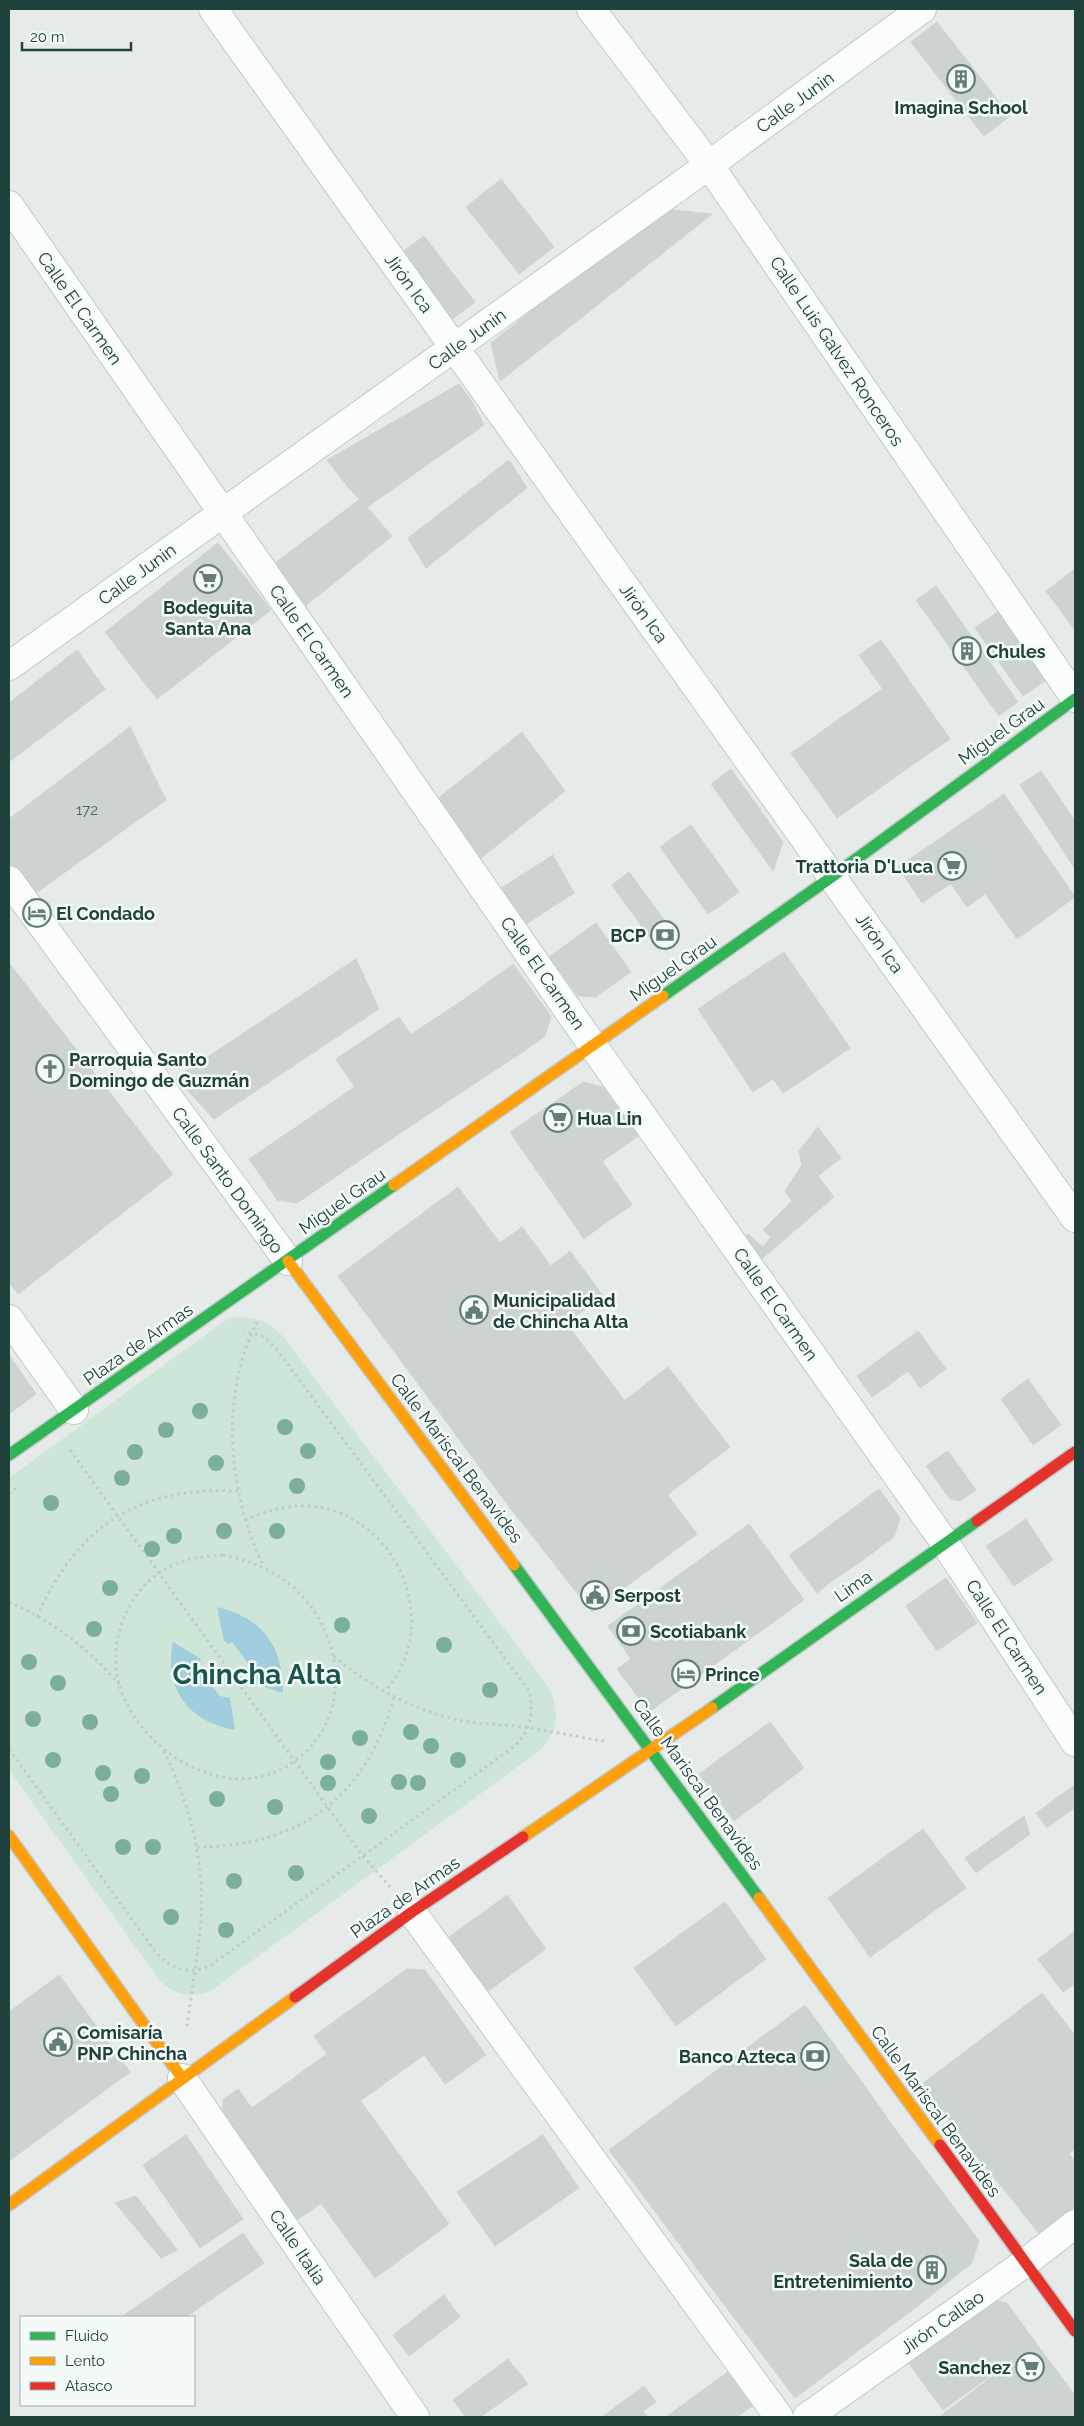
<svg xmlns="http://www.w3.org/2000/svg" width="1084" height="2426" font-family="Raleway,sans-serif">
<rect width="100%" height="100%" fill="#e6ebea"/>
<!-- green -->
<path fill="#cde6d8" d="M235 1317C257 1316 272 1323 286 1340L549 1688C560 1711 558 1729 542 1749L212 1990C192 1999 177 1996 160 1981L9 1770V1478L224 1321Z"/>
<!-- water -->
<g fill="#a1cedf">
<path d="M217 1607C263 1618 283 1646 283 1693L255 1684 254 1677 256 1674 232 1642 229 1644 224 1641Z"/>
<path d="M173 1642 201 1659 197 1667 220 1696 230 1698 235 1730C189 1722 163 1689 173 1642Z"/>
</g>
<!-- building -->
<g fill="#ccd3d1" stroke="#ced4d3">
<path d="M937 22 1010 116 984 136 911 42Z"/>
<path d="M501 179 554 247 519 274 466 207Z"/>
<path d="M662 209 712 214 590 311 567 283Z"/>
<path d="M424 236 475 302 451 320 400 254Z"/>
<path d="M567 283 590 311 500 381 491 343Z"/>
<path d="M459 384 473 403 348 487 327 460Z"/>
<path d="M473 403 484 425 367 507 348 487Z"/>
<path d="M509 460 527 488 426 568 408 538Z"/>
<path d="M360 499 392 536 298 612 267 569Z"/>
<path d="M218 543 271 610 157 699 105 632Z"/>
<path d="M1075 569V630L1046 591Z"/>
<path d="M936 586 1018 702 999 716 916 600Z"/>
<path d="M1004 607 1053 675 1023 696 975 628Z"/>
<path d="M881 640 950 739 928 754 859 655Z"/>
<path d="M77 650 105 689 9 762V703Z"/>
<path d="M882 689 928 754 837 818 791 753Z"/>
<path d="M130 727 166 800 29 898 9 871V819Z"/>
<path d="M522 732 565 791 476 862 436 800Z"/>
<path d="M731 769 783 842 773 871 711 784Z"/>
<path d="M1041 771 1075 821V869L1020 785Z"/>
<path d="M1004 794 1075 897 1038 924 966 820Z"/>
<path d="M966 820 1038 924 1017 939 945 835Z"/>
<path d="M691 825 739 892 708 914 660 847Z"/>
<path d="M945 835 985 894 967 907 926 848Z"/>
<path d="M926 848 950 884 922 903 898 867Z"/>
<path d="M553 855 574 893 526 924 500 889Z"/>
<path d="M629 872 676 936 658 949 612 885Z"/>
<path d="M596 923 631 972 595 997 578 996 549 957Z"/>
<path d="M784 952 850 1048 831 1061 765 964Z"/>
<path d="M356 959 379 1009 214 1119 176 1078Z"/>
<path d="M9 963 173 1174 18 1294 9 1282Z"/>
<path d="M513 964 551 1016 545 1036 520 1054 476 991Z"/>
<path d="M765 964 831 1061 806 1078 740 981Z"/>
<path d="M740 981 806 1078 783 1093 717 996Z"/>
<path d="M476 991 520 1054 503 1065 460 1002Z"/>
<path d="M717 996 773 1079 753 1092 698 1009Z"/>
<path d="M460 1002 503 1065 453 1098 410 1035Z"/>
<path d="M399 1017 453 1098 390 1140 336 1059Z"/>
<path d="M583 1082 603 1087 638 1136 603 1161 559 1099Z"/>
<path d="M355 1087 390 1140 297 1203 277 1200 249 1159Z"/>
<path d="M559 1099 632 1205 608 1221 535 1115Z"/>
<path d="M535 1115 608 1221 584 1239 510 1132Z"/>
<path d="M818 1127 841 1158 818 1176 834 1197 757 1263 742 1243 748 1234 763 1247 771 1237 763 1230 792 1201 785 1191 802 1165 799 1151Z"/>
<path d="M458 1187 500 1243 522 1227 551 1266 570 1251 603 1296 442 1416 338 1276Z"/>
<path d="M566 1323 625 1401 501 1496 442 1416Z"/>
<path d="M918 1331 946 1369 920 1388 908 1371 872 1397 857 1376Z"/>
<path d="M9 1355 36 1394 9 1414Z"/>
<path d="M668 1367 730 1447 667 1495 660 1485 555 1565 501 1496Z"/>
<path d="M1028 1379 1061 1425 1033 1445 1001 1399Z"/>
<path d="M948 1451 976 1490 960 1501 950 1499 926 1466Z"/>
<path d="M660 1485 697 1534 592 1612 555 1565Z"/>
<path d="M879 1489 900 1518 894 1537 860 1562 832 1524Z"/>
<path d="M1026 1519 1053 1560 1035 1572 1008 1532Z"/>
<path d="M749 1524 773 1557 631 1659 608 1626Z"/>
<path d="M832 1524 860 1562 832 1581 805 1544Z"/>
<path d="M1008 1532 1035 1572 1014 1586 986 1546Z"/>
<path d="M805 1544 832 1581 817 1593 789 1555Z"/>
<path d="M773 1557 804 1600 649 1712 617 1669Z"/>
<path d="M946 1578 977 1623 937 1651 906 1606Z"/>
<path d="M770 1722 804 1768 734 1821 699 1774Z"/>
<path d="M1075 1785V1807L1047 1828 1036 1813Z"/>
<path d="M1024 1816 1030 1834 976 1873 965 1858Z"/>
<path d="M923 1829 966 1888 870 1957 828 1898Z"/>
<path d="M507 1895 546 1949 484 1994 445 1940Z"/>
<path d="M725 1902 766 1959 676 2026 634 1968Z"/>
<path d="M1075 1931V1983L1063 1992 1038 1959Z"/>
<path d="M407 1969 425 1970 486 2055 445 2084 378 1990Z"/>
<path d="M59 1975 130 2072 9 2161V2012Z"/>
<path d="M378 1990 424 2055 360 2101 314 2036Z"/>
<path d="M1042 1993 1075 2035V2073L973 2152 945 2114 1023 2055 1000 2025Z"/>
<path d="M805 2005 862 2082 666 2226 609 2150Z"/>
<path d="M1000 2025 1023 2055 945 2114 922 2084Z"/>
<path d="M327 2054 449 2224 375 2278 252 2108Z"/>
<path d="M1075 2073V2149L1011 2198 973 2152Z"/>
<path d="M862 2082 897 2132 704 2278 666 2226Z"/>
<path d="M238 2089 321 2203 297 2220 221 2115 224 2099Z"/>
<path d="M897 2132 932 2178 833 2253 798 2207Z"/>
<path d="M186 2135 243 2219 200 2248 143 2165Z"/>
<path d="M543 2135 579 2188 495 2246 457 2192Z"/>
<path d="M1069 2154 1075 2162V2206L1039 2234 1011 2198Z"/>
<path d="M932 2178 965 2222 892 2277 915 2308 795 2398 704 2278 798 2207 833 2253Z"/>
<path d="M136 2196 177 2250 161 2258 115 2203Z"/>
<path d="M965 2222 979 2241 971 2264 915 2308 892 2277Z"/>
<path d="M243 2233 264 2263 186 2317H121Z"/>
<path d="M444 2295 460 2317 409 2356 393 2335Z"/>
<path d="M988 2299 1007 2303 1036 2343 943 2410 905 2358Z"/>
<path d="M1036 2343 1072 2391 1038 2417H939Z"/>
<path d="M508 2359 528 2384 480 2417H466L453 2400Z"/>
<path d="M729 2371 754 2405 736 2417H666Z"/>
<path d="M644 2386 656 2402 643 2411 648 2417H602Z"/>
<path d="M1072 2391 1075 2395V2417H1038Z"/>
</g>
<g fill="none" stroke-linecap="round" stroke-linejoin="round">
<defs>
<g id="street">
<path d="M213 9 1075 1218"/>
<path d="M591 9 709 165 1075 698"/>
<path d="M9 205 593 1046 945 1543 1075 1742"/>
<path d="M9 666 709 165 922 9"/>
<path d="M9 880 288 1261"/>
<path d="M9 1319 74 1410"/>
<path d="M412 1912 779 2417"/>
<path d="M182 2078 415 2417"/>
<path d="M807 2417 1025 2263 1075 2224"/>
</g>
<g id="fast">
<path d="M663 996 833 876 1075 699"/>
<path d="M9 1455 394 1185"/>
<path d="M514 1565 759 1898"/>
<path d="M712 1708 977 1521"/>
</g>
<g id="slow">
<path d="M394 1185 663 996"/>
<path d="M288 1261 514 1565"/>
<path d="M9 1836 182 2078"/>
<path d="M523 1837 712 1708"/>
<path d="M759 1898 940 2145"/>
<path d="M9 2205 295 1997"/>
</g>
<g id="jam">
<path d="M977 1521 1075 1452"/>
<path d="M295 1997 412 1912 523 1837"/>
<path d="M940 2145 1075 2331"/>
</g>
</defs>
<!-- street casing -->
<use href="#street" stroke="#c3c8c7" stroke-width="30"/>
<!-- fast casing -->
<use href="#fast" stroke="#c1c9c7" stroke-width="14"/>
<!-- slow casing -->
<use href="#slow" stroke="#c1c9c7" stroke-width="14"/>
<!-- jam casing -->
<use href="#jam" stroke="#c1c9c7" stroke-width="14"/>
<!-- path -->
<g stroke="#c1cbca" stroke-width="3" stroke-dasharray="2.5 4" stroke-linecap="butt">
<path d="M257 1322C219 1398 228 1493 264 1567"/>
<path d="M70 1450 363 1856 390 1887"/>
<path d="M9 1494 16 1488"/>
<path d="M245 1520C265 1511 285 1505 308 1506 379 1510 427 1586 407 1652 403 1667 394 1680 385 1692"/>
<path d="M223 1555C247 1560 269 1568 288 1583 343 1626 356 1716 296 1760 233 1808 143 1756 120 1688 105 1640 130 1581 178 1563 193 1557 208 1556 223 1555Z"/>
<path d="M9 1602C50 1620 92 1650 120 1686"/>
<path d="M37 1617C77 1526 138 1486 238 1491"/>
<path d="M334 1656C369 1686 410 1708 454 1719 479 1725 505 1724 530 1728 555 1732 579 1737 604 1741"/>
<path d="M9 1749 157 1954C173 1970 190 1975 211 1965L515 1746C531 1729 534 1713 529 1691L275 1347 264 1337 244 1331"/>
<path d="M164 1751C191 1807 207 1869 200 1932 196 1964 191 1996 187 2027"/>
<path d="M197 1847C300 1847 368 1796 394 1696"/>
</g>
<!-- street -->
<use href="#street" stroke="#fbfcfc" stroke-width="28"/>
<!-- fast -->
<use href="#fast" stroke="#30b455" stroke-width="11"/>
<!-- slow -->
<use href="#slow" stroke="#ff9f0a" stroke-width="11"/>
<!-- jam -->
<use href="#jam" stroke="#e5322d" stroke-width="11"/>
</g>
<!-- trees -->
<g fill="#7caf97">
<circle cx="200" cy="1411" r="8"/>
<circle cx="285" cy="1427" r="8"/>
<circle cx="166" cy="1430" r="8"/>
<circle cx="308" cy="1451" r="8"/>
<circle cx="135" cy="1452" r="8"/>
<circle cx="216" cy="1463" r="8"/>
<circle cx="122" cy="1478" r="8"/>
<circle cx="297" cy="1486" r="8"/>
<circle cx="51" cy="1503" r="8"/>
<circle cx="224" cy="1531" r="8"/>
<circle cx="277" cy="1531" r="8"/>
<circle cx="174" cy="1536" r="8"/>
<circle cx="152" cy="1549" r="8"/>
<circle cx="110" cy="1588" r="8"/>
<circle cx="342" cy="1625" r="8"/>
<circle cx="94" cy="1629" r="8"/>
<circle cx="444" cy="1645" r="8"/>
<circle cx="29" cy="1662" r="8"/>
<circle cx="58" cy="1683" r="8"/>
<circle cx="490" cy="1690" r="8"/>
<circle cx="33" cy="1719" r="8"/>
<circle cx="90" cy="1722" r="8"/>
<circle cx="411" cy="1732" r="8"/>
<circle cx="360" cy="1738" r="8"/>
<circle cx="431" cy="1746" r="8"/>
<circle cx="53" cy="1760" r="8"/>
<circle cx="458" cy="1760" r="8"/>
<circle cx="328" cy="1762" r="8"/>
<circle cx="103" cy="1773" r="8"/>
<circle cx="142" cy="1776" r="8"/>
<circle cx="399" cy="1782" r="8"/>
<circle cx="328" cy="1783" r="8"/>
<circle cx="418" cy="1783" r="8"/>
<circle cx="111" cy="1794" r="8"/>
<circle cx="217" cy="1799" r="8"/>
<circle cx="275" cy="1807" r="8"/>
<circle cx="369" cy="1816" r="8"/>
<circle cx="123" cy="1847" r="8"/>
<circle cx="153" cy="1847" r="8"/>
<circle cx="296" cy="1873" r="8"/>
<circle cx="234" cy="1881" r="8"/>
<circle cx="171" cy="1917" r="8"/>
<circle cx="226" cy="1930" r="8"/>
</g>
<!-- icons -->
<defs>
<symbol id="building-ring" viewBox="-11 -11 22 22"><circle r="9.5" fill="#f4faf8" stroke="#657d7a" stroke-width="1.5"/><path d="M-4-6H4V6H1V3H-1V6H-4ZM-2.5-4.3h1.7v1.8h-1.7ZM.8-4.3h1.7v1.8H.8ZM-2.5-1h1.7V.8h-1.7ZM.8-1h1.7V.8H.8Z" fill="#657d7a"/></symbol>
<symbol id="supermarket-ring" viewBox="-11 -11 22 22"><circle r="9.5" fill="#f4faf8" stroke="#657d7a" stroke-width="1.5"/><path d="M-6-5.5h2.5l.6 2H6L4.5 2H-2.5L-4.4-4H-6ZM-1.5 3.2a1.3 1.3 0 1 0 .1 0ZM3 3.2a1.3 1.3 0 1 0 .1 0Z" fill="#657d7a"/></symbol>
<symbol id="hotel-ring" viewBox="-11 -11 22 22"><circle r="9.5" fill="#f4faf8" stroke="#657d7a" stroke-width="1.5"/><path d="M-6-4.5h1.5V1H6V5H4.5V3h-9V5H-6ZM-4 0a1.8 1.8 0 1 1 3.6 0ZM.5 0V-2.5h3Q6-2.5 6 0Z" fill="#657d7a"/></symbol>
<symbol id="bank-ring" viewBox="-11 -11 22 22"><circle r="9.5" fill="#f4faf8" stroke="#657d7a" stroke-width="1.5"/><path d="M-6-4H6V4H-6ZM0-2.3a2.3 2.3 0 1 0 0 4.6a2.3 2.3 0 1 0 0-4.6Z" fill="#657d7a"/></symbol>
<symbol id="church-ring" viewBox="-11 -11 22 22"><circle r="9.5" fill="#f4faf8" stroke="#657d7a" stroke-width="1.5"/><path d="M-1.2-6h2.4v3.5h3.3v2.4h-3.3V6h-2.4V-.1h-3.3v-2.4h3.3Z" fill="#657d7a"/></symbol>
<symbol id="civic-ring" viewBox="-11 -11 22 22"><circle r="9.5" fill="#f4faf8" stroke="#657d7a" stroke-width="1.5"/><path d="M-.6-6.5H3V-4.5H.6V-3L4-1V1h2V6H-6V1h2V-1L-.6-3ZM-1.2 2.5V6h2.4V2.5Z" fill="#657d7a"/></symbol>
</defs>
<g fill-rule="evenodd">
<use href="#building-ring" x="945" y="63" width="32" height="32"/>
<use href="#supermarket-ring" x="192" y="563" width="32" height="32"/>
<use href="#building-ring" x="951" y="635" width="32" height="32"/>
<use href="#supermarket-ring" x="936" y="850" width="32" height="32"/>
<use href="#hotel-ring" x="21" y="897" width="32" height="32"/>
<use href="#bank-ring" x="649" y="919" width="32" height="32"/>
<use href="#church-ring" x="34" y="1053" width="32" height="32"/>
<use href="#supermarket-ring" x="542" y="1102" width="32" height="32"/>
<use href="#civic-ring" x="458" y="1294" width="32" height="32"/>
<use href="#civic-ring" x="579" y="1579" width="32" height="32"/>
<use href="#bank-ring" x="615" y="1615" width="32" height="32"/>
<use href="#hotel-ring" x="670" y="1658" width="32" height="32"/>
<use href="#civic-ring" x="42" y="2026" width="32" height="32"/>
<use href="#bank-ring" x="799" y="2040" width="32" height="32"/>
<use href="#building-ring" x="916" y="2254" width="32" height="32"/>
<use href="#supermarket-ring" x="1014" y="2351" width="32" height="32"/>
</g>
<g text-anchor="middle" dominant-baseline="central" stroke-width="5" stroke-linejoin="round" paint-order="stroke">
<!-- number labels -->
<g font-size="15" fill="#4c6763">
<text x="87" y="810">172</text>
</g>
<!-- street labels -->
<g font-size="18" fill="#20423d" stroke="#f4faf8">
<text transform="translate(795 102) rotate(-36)">Calle Junin</text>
<text transform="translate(409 283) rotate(54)">Jirón Ica</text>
<text transform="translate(80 308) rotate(55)">Calle El Carmen</text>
<text transform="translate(467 339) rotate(-36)">Calle Junin</text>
<text transform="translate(837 351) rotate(56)">Calle Luis Galvez Ronceros</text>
<text transform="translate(137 574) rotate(-36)">Calle Junin</text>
<text transform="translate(644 613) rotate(54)">Jirón Ica</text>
<text transform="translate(312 641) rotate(55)">Calle El Carmen</text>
<text transform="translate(1001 731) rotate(-36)">Miguel Grau</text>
<text transform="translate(880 943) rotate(55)">Jirón Ica</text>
<text transform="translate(673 968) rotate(-35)">Miguel Grau</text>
<text transform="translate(543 973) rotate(55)">Calle El Carmen</text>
<text transform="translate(228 1180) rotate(54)">Calle Santo Domingo</text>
<text transform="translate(342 1201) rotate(-35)">Miguel Grau</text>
<text transform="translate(776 1304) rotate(55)">Calle El Carmen</text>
<text transform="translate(138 1344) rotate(-35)">Plaza de Armas</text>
<text transform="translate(457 1458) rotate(53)">Calle Mariscal Benavides</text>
<text transform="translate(853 1586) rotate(-35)">Lima</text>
<text transform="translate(1007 1637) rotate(57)">Calle El Carmen</text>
<text transform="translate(698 1784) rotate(54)">Calle Mariscal Benavides</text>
<text transform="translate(405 1897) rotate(-35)">Plaza de Armas</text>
<text transform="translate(936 2111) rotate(54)">Calle Mariscal Benavides</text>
<text transform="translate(298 2247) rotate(56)">Calle Italia</text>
<text transform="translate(942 2322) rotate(-35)">Jirón Callao</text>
</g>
<!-- poi labels -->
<g font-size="18" font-weight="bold" fill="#20423d" stroke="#f4faf8" text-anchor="start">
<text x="961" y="107" text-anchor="middle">Imagina School</text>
<text x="208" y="607" text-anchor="middle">Bodeguita<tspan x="208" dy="21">Santa Ana</tspan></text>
<text x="986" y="651">Chules</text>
<text x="933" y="866" text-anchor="end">Trattoria D'Luca</text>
<text x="56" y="913">El Condado</text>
<text x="646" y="935" text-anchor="end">BCP</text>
<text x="69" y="1059">Parroquia Santo<tspan x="69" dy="21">Domingo de Guzmán</tspan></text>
<text x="577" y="1118">Hua Lin</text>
<text x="493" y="1300">Municipalidad<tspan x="493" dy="21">de Chincha Alta</tspan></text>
<text x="614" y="1595">Serpost</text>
<text x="650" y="1631">Scotiabank</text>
<text x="705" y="1674">Prince</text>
<text x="77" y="2032">Comisaría<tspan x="77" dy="21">PNP Chincha</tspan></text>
<text x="796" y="2056" text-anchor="end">Banco Azteca</text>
<text x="913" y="2260" text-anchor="end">Sala de<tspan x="913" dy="21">Entretenimiento</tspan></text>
<text x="1011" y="2367" text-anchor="end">Sanchez</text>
</g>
<!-- town labels -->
<g font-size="28" font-weight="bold" fill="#195750" stroke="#f4faf8">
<text x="257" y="1674">Chincha Alta</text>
</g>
</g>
<!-- border -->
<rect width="1084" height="2426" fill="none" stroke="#20423d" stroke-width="20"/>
<!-- legend -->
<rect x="20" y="2316" width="175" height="90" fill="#f4faf8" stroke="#9fb0ad"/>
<rect x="30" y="2332" width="25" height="8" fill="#30b455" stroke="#9fb0ad"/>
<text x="65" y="2341" font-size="15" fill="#20423d">Fluido</text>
<rect x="30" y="2357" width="25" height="8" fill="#ff9f0a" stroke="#9fb0ad"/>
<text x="65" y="2366" font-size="15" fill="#20423d">Lento</text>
<rect x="30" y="2382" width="25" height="8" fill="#e5322d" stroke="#9fb0ad"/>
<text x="65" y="2391" font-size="15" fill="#20423d">Atasco</text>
<!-- scale -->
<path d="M22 42v8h109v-8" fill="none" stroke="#20423d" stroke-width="2.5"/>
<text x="30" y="42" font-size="15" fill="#20423d" stroke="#f4faf8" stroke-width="4" paint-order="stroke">20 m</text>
</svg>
